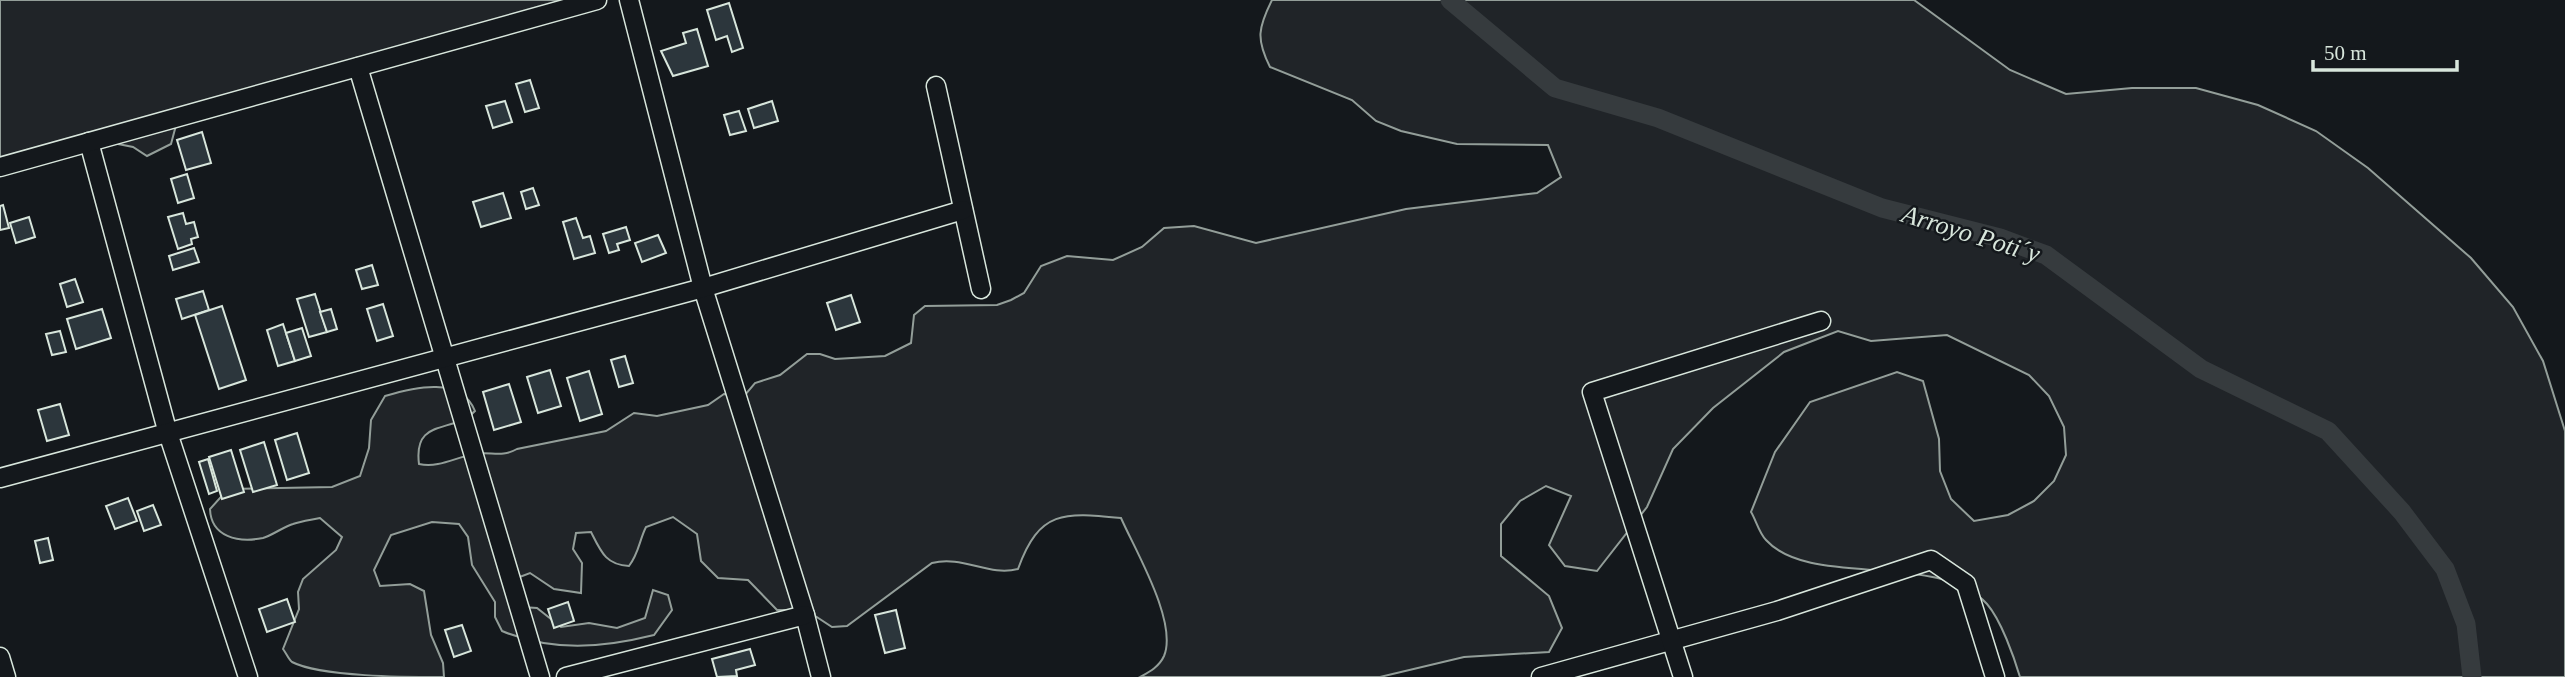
<svg xmlns="http://www.w3.org/2000/svg" width="2565" height="677" font-family="'Times New Roman',serif">
<rect width="100%" height="100%" fill="#14181c"/>
<!-- green -->
<g fill="#202428" stroke="#939e99" stroke-width="2">
<path d="M0 0H584L482 33 423 39 352 67 179 114 171 144 147 156 133 147 88 138 0 164Z"/>
<path d="M1272 0H1914L2010 70 2066 94 2132 88H2196L2258 105 2316 131 2368 168 2471 258 2513 307 2543 361 2565 431V677H2020C2014 657 2001 620 1987 604 1938 550 1810 589 1766 540 1759 533 1756 520 1751 512L1775 452 1810 402 1897 372 1923 381 1939 439 1940 471 1951 499 1974 521 2008 515 2034 501 2054 481 2066 455 2064 427 2049 396 2029 375 1947 335 1871 341 1838 331 1784 352 1713 408 1673 449 1647 507 1597 571 1565 566 1549 545 1571 496 1546 486 1520 501 1501 524V556L1549 596 1562 628 1549 652 1464 657 1380 677H1140C1149 672 1159 667 1164 656 1178 622 1135 550 1121 518 1064 512 1039 510 1018 569 989 577 963 555 932 563L847 626 832 627 806 610H777L748 580 718 578 701 561 697 534 673 517 646 527C639 541 639 553 629 566 606 565 601 552 591 532L576 533 573 549 582 563 581 593 554 589 530 573 517 578 522 607 537 608 561 627 589 623 617 628 645 618 653 590 668 595 672 610 654 635C602 648 553 652 502 631L495 617V602L472 565 468 537 459 524 432 522 391 535 374 570 380 586 410 584 424 591 431 635 443 663 444 677C407 677 321 677 292 662 289 660 286 653 283 649L299 609 298 592 303 579 336 550 342 537 320 518C311 520 302 521 293 524 283 527 273 535 263 538 238 543 211 537 210 509L228 489 332 487 360 476 369 448 371 420 385 396C415 387 461 376 475 411 453 434 413 417 419 464 439 468 454 458 474 454 491 451 501 458 517 449L606 431 634 413 657 416 708 405 724 394 745 395 755 383 780 375 807 354H820L835 359 885 356 911 343 914 315 925 306 997 305 1011 300 1024 293 1041 266 1067 256 1113 260 1142 247 1164 228 1194 226 1256 243 1406 209 1537 193 1561 177 1548 145 1457 144 1401 131 1376 121 1352 100 1270 67C1256 39 1258 28 1272 0Z"/>
</g>
<g fill="none" stroke-linecap="round" stroke-linejoin="round">
<!-- canal -->
<path stroke="#363b3e" stroke-width="19" d="M1450 0 1555 88 1658 118 1882 208 2000 238 2046 255 2201 369 2328 431 2402 512 2445 569 2466 624 2472 677"/>
</g>
<!-- building -->
<g fill="#2c363c" stroke="#d8e6dc" stroke-width="2">
<path d="M729 3 743 48 732 52 727 36 716 40 707 10Z"/>
<path d="M697 29 708 66 673 76 661 51 686 43 683 33Z"/>
<path d="M530 80 539 108 525 112 516 84Z"/>
<path d="M505 101 512 122 493 128 486 106Z"/>
<path d="M772 101 778 121 754 128 748 109Z"/>
<path d="M739 111 746 131 730 135 724 115Z"/>
<path d="M202 132 211 163 186 170 177 140Z"/>
<path d="M187 174 194 198 178 203 171 179Z"/>
<path d="M533 188 539 205 526 209 521 192Z"/>
<path d="M503 193 511 218 481 227 473 202Z"/>
<path d="M3 205 9 228 0 230V206Z"/>
<path d="M183 213 186 224 194 222 198 237 191 239 192 244 178 249 168 217Z"/>
<path d="M29 217 35 237 16 243 10 223Z"/>
<path d="M576 218 583 238 590 236 595 253 574 259 563 222Z"/>
<path d="M626 227 630 240 617 244 619 250 609 253 603 234Z"/>
<path d="M658 235 666 253 642 262 635 243Z"/>
<path d="M194 248 199 262 173 270 169 256Z"/>
<path d="M372 265 378 285 362 289 356 270Z"/>
<path d="M75 279 83 302 67 307 60 284Z"/>
<path d="M203 291 209 310 182 319 176 299Z"/>
<path d="M315 294 327 332 309 337 297 299Z"/>
<path d="M851 295 860 322 836 330 827 303Z"/>
<path d="M383 304 393 336 377 341 367 309Z"/>
<path d="M222 306 246 380 219 389 195 315Z"/>
<path d="M102 309 111 338 76 349 67 319Z"/>
<path d="M331 309 337 329 327 332 320 312Z"/>
<path d="M283 324 295 361 278 366 267 330Z"/>
<path d="M302 328 311 356 295 361 286 333Z"/>
<path d="M60 331 66 352 52 355 46 334Z"/>
<path d="M625 356 633 383 619 387 611 360Z"/>
<path d="M550 370 561 406 538 413 527 377Z"/>
<path d="M589 371 602 414 580 421 567 378Z"/>
<path d="M509 384 521 422 494 430 483 392Z"/>
<path d="M60 404 69 435 47 441 38 410Z"/>
<path d="M297 433 309 473 287 480 275 440Z"/>
<path d="M264 442 277 485 253 492 240 450Z"/>
<path d="M231 450 244 492 222 499 209 457Z"/>
<path d="M208 459 217 491 209 494 199 462Z"/>
<path d="M128 498 137 521 115 529 106 506Z"/>
<path d="M153 505 161 525 144 531 137 511Z"/>
<path d="M48 538 53 560 40 563 35 541Z"/>
<path d="M287 599 295 622 267 632 259 609Z"/>
<path d="M568 602 574 621 554 628 548 609Z"/>
<path d="M896 610 905 648 885 653 875 615Z"/>
<path d="M462 625 471 651 454 657 445 630Z"/>
<path d="M750 649 755 665 736 670 737 676 717 677 712 659Z"/>
</g>
<g fill="none" stroke-linecap="round" stroke-linejoin="round">
<defs>
<g id="street">
<path d="M629 0 703 288 805 615 821 677"/>
<path d="M358 67 540 677"/>
<path d="M936 86 981 289"/>
<path d="M89 142 167 430 248 677"/>
<path d="M0 167 597 0"/>
<path d="M0 478 703 288 963 210"/>
<path d="M0 657 6 677"/>
<path d="M566 677 805 615"/>
<path d="M1541 677 1777 611 1931 560 1966 584 1995 677"/>
<path d="M1683 677 1592 392 1821 321"/>
</g>
</defs>
<!-- street casing -->
<use href="#street" stroke="#d8e6dc" stroke-width="21"/>
<!-- street -->
<use href="#street" stroke="#14181c" stroke-width="18"/>
</g>
<g text-anchor="middle" dominant-baseline="central" stroke-width="5" stroke-linejoin="round" paint-order="stroke">
<!-- water labels -->
<g font-size="26" font-style="italic" fill="#d8e6dc" stroke="#14181c">
<text transform="translate(1971 234) rotate(17)">Arroyo Poti´y</text>
</g>
</g>
<!-- scale -->
<path d="M2313 60v10h144v-10" fill="none" stroke="#d8e6dc" stroke-width="3.5"/>
<text x="2324" y="60" font-size="21" fill="#d8e6dc" stroke="#14181c" stroke-width="5" paint-order="stroke">50 m</text>
</svg>
